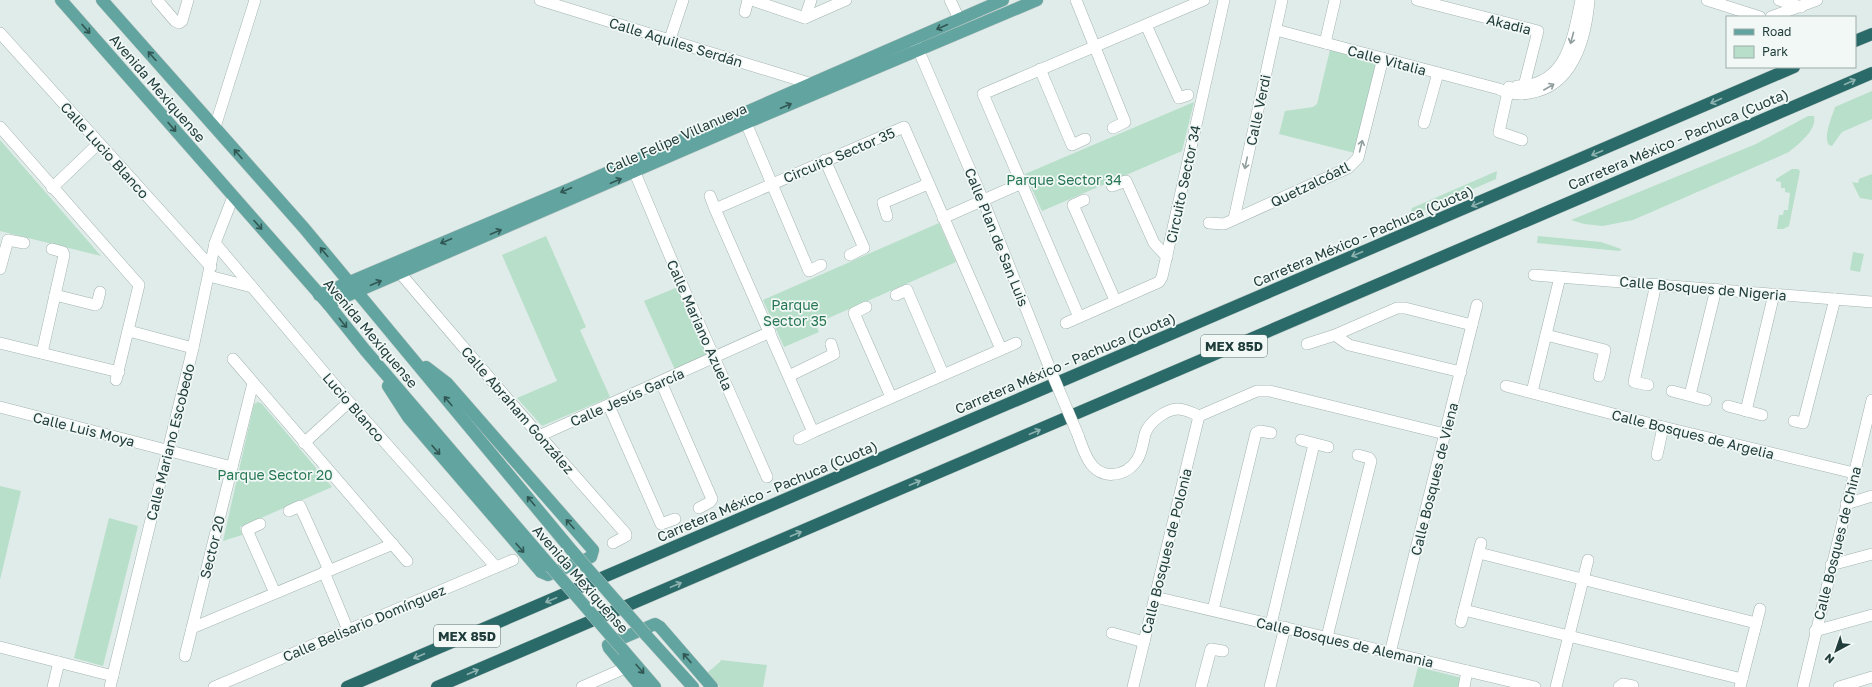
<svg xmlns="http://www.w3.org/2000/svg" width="1872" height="687" font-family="'Golos Text',sans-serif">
<rect width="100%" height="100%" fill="#e0ece9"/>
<!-- green -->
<g fill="#b7dfc9">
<path d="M1330 50 1377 62 1355 153 1279 134 1285 111 1313 107 1317 104Z"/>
<path d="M1872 91V119L1842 132 1832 146 1829 145C1823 136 1832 117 1835 107Z"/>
<path d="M1194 102 1182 151 1042 211 1025 174Z"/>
<path d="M1808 116H1814C1817 131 1798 144 1789 152L1633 220 1603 226 1584 224 1571 220 1756 144Z"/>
<path d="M0 140 101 256 0 231Z"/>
<path d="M1792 169H1798L1800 171 1789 226 1783 229H1777L1779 215H1783L1784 210H1788L1790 193 1785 192V188H1781V182L1776 181V179Z"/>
<path d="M1497 171 1496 179 1409 217 1412 208Z"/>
<path d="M1872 174V200L1860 198 1852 182 1858 183 1859 179Z"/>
<path d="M939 223 956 262 815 324 819 332 784 347 763 300Z"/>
<path d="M546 236 586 327 580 330 610 397 542 426 517 398 557 381 502 255Z"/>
<path d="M1538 236 1601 242 1621 249 1620 251 1537 243Z"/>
<path d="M1853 252 1864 254 1860 272 1850 270Z"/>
<path d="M678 287 709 357 676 372 644 301Z"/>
<path d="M258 402 262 404 332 487 240 527 242 535 223 541 254 404Z"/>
<path d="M0 486 21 491 0 580Z"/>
<path d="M109 518 138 526 103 666 74 658Z"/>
<path d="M720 660 767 665 763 687H720L707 673 721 661Z"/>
<path d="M1418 667 1462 678 1459 687H1413Z"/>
</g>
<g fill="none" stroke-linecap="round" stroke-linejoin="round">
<defs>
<g id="minor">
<path d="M157 0 175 21 179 23 182 21 188 0"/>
<path d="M540 0 812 84"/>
<path d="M752 0 805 18 846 0"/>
<path d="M950 0 959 19"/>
<path d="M1076 0 1125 122 1113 128"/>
<path d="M1417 0 1538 31 1522 94"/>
<path d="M1707 0 1760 17"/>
<path d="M1779 0 1801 7"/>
<path d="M745 12 748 0"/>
<path d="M1771 17 1817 0"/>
<path d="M805 18 811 0"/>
<path d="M1146 25 1179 98 1188 95"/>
<path d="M1276 30 1499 89C1509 94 1518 95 1529 93 1573 87 1586 38 1589 0"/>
<path d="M0 33 211 267"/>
<path d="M670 39 683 0"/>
<path d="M915 42 983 200 1050 369"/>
<path d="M1325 43 1335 0"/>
<path d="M1040 69 1072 145 1085 139"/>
<path d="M1517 86C1567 86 1573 38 1581 0"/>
<path d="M1509 87 1499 132 1522 140"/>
<path d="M746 123 809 271 821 265"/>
<path d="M1424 123 1438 73"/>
<path d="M0 127 139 285 116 380"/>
<path d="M215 127 255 0"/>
<path d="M825 160 864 248 850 255"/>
<path d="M635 173 683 287 767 477"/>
<path d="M1112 186 1126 181 1154 243 1167 257"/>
<path d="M52 188 99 143"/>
<path d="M710 196 715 209"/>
<path d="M1084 200 1073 205 1115 300"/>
<path d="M887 216 883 203 928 184"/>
<path d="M943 218 1022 183"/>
<path d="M1234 219 1282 0"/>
<path d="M1209 223 1224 224 1348 168 1358 158 1383 58"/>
<path d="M215 243 349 402 496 567"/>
<path d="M0 269 8 240 24 243"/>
<path d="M400 273 511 403 626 534V536L613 543"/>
<path d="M1534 275 1872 302"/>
<path d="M209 276 252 287"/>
<path d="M55 295 95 305 97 304 100 292"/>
<path d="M896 295 907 290 943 374"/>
<path d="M866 307 854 313 891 397"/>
<path d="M1079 317 983 94 1204 0"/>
<path d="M1066 323 1159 282 1162 277 1224 0"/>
<path d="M129 331 193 348"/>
<path d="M1335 335 1349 345 1461 372"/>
<path d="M1546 335 1605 350 1599 376"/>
<path d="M0 343 119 372"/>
<path d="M1307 344 1335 335 1397 308H1405L1472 325"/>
<path d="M1001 349 904 127 715 209 813 432 1016 343"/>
<path d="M42 353 64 255 63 252 52 249"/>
<path d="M233 359 407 561"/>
<path d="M789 376 834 354 831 344"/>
<path d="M661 382 712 499 710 502 699 508"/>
<path d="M1648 385 1634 382 1656 284"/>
<path d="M1506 386 1663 427 1854 473"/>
<path d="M1672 391 1706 400"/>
<path d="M1532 392 1560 277"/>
<path d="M1690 395 1716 289"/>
<path d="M609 406 661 524 675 519"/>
<path d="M1728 406 1762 415"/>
<path d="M0 407 232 467"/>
<path d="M1746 411 1774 294"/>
<path d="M1794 421 1803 423 1835 299"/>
<path d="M1078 435C1081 444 1084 453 1089 461 1100 480 1125 478 1137 460 1142 453 1143 442 1145 434 1149 422 1166 409 1178 409 1185 409 1193 413 1199 416L1257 391H1270L1445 434"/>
<path d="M539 436 770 332"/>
<path d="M799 439 813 432"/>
<path d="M1301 440 1328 447"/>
<path d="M304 443 349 402"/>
<path d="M1657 455 1663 427"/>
<path d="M1846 504 1872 496"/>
<path d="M289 511 300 506 329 570"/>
<path d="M260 524 247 530 275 593"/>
<path d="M1479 553 1756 623"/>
<path d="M1831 565 1872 554"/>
<path d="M324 572 348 630"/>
<path d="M1155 597 1535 687"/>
<path d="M1213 610 1256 433 1260 431 1271 433"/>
<path d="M1464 610 1742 679"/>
<path d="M1461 622 1481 543"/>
<path d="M1271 624 1314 444"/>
<path d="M192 628 393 544"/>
<path d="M1815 631 1872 615"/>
<path d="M1112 633 1144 642"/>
<path d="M1327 637 1371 461 1369 458 1358 455"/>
<path d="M0 647 113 676"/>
<path d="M1390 653 1477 305"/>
<path d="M185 656 253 383"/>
<path d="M53 687 59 662"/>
<path d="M110 687 193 348 215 243 233 197"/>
<path d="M214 687 513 560"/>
<path d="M582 687 625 668"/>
<path d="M1133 687 1199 416"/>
<path d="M1201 687 1211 649 1223 651"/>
<path d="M1270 687 1285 627"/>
<path d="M1464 687 1467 671"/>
<path d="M1556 687 1588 560"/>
<path d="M1619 687 1623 684 1633 686"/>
<path d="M1740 687 1760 609"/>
<path d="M1803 687 1872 400"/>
<path d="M1839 687 1872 677"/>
</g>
<g id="major">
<path d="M61 0 328 304 365 350 551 567"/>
<path d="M102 0 304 228 573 552"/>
<path d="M319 295 572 188 1003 0"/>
<path d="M328 304 746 123 1037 0"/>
<path d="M388 386 408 417 541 572 548 575 591 557 593 550 447 383 426 367"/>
<path d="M646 635 693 687"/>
<path d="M624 651 655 687"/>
<path d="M641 687 609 648 608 645 611 643 655 624 660 627 712 687"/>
</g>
<g id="highway">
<path d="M1855 41 1872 34"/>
<path d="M347 687 1794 67"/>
<path d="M437 687 1872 73"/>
</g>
</defs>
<!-- minor casing -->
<use href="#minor" stroke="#a3b4b1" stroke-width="12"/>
<!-- major casing -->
<use href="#major" stroke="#c1c9c8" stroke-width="13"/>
<!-- highway casing -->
<use href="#highway" stroke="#c1c9c8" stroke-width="13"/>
<!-- minor -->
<use href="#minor" stroke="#fff" stroke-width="11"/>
<!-- major -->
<use href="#major" stroke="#62a49f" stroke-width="12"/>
<!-- highway -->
<use href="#highway" stroke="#2a6b6a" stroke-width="12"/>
<defs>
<path id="minor-bridge" d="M1050 369 1078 435"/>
<g id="major-bridge">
<path d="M573 552 646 635"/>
<path d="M551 567 624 651"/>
</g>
</defs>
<!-- minor-bridge casing -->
<use href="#minor-bridge" stroke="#a3b4b1" stroke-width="12" stroke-linecap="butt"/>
<!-- major-bridge casing -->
<use href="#major-bridge" stroke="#c1c9c8" stroke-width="13" stroke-linecap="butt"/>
<!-- minor-bridge -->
<use href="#minor-bridge" stroke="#fff" stroke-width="11"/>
<!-- major-bridge -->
<use href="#major-bridge" stroke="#62a49f" stroke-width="12"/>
</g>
<!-- one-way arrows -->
<defs><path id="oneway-shaft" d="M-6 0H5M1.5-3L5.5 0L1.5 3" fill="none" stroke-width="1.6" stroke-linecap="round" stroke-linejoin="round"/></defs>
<g stroke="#305754">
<use href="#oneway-shaft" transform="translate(942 27) rotate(156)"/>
<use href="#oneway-shaft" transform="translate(86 29) rotate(49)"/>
<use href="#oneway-shaft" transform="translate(152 56) rotate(-132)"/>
<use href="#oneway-shaft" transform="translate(786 106) rotate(-23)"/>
<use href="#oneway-shaft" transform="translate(172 127) rotate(49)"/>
<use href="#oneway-shaft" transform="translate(238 154) rotate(-131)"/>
<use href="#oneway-shaft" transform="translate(616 181) rotate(-23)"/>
<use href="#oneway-shaft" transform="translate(566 190) rotate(157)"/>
<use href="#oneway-shaft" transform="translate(258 225) rotate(48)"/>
<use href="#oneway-shaft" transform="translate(496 232) rotate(-23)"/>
<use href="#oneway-shaft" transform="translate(446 241) rotate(157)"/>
<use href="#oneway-shaft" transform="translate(324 252) rotate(-130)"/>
<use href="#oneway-shaft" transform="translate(376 283) rotate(-23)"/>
<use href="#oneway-shaft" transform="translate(343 323) rotate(51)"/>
<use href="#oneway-shaft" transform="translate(448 401) rotate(-130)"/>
<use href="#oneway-shaft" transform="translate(436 450) rotate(49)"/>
<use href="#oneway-shaft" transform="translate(531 501) rotate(-130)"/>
<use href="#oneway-shaft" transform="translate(570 524) rotate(-131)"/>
<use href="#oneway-shaft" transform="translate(520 548) rotate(49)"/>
<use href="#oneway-shaft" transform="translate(687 658) rotate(-131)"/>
<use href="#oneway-shaft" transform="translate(640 669) rotate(49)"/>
</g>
<g stroke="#909e9d">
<use href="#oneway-shaft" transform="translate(1572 38) rotate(105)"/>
<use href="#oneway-shaft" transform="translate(1549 87) rotate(-30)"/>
<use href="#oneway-shaft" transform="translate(1361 146) rotate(-76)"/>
<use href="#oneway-shaft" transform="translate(1246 163) rotate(102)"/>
</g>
<g stroke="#8eb2b0">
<use href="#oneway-shaft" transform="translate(1850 82) rotate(-24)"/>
<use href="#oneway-shaft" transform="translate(1716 101) rotate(156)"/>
<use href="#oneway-shaft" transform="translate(1597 153) rotate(157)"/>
<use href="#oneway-shaft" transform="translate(1477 204) rotate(157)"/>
<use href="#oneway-shaft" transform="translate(1357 254) rotate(157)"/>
<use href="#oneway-shaft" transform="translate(1035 432) rotate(-23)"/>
<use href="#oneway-shaft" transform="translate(915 483) rotate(-23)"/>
<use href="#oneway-shaft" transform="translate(796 534) rotate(-23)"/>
<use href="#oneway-shaft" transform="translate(676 585) rotate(-23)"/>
<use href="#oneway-shaft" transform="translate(551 600) rotate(157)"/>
<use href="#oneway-shaft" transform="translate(419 656) rotate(157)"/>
<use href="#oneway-shaft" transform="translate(473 672) rotate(-23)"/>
</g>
<g text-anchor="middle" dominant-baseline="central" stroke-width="3.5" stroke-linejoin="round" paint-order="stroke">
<!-- shield labels -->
<g fill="#f1f8f6" stroke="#5f7573" stroke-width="1">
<rect x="1201" y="335" width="66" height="22" rx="3"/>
<rect x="434" y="625" width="66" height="22" rx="3"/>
</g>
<g font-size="13" font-weight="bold" fill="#203d3b">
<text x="1234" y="346">MEX 85D</text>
<text x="467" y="636">MEX 85D</text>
</g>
<!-- street labels -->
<g font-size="14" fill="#203d3b" stroke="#f1f8f6">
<text transform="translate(1509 24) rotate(14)">Akadia</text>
<text transform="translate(676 42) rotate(17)">Calle Aquiles Serdán</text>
<text transform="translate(1387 60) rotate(15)">Calle Vitalia</text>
<text transform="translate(158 88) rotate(49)">Avenida Mexiquense</text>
<text transform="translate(1258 110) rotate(-78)">Calle Verdi</text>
<text transform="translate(676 138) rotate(-24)">Calle Felipe Villanueva</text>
<text transform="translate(1678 139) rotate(-23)">Carretera México - Pachuca (Cuota)</text>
<text transform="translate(105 150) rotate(48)">Calle Lucio Blanco</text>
<text transform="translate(839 155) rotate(-23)">Circuito Sector 35</text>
<text transform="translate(1183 184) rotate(-78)">Circuito Sector 34</text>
<text transform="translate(1310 184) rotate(-26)">Quetzalcóatl</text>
<text transform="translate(1363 236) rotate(-23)">Carretera México - Pachuca (Cuota)</text>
<text transform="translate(997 237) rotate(68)">Calle Plan de San Luis</text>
<text transform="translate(1703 288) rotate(5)">Calle Bosques de Nigeria</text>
<text transform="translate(700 325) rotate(66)">Calle Mariano Azuela</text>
<text transform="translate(371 333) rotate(50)">Avenida Mexiquense</text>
<text transform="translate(1065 363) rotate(-23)">Carretera México - Pachuca (Cuota)</text>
<text transform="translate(627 397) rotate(-24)">Calle Jesús García</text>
<text transform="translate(354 407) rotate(49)">Lucio Blanco</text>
<text transform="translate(518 410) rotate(49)">Calle Abraham González</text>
<text transform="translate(84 429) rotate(14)">Calle Luis Moya</text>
<text transform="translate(1693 434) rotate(14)">Calle Bosques de Argelia</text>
<text transform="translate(170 442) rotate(-76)">Calle Mariano Escobedo</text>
<text transform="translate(1434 479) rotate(-76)">Calle Bosques de Viena</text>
<text transform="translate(767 491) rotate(-23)">Carretera México - Pachuca (Cuota)</text>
<text transform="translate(1837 543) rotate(-76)">Calle Bosques de China</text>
<text transform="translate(212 547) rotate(-76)">Sector 20</text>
<text transform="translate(1166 551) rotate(-76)">Calle Bosques de Polonia</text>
<text transform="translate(581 579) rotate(49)">Avenida Mexiquense</text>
<text transform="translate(364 623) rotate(-23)">Calle Belisario Domínguez</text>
<text transform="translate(1345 642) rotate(13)">Calle Bosques de Alemania</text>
</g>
<!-- park labels -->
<g font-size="14" fill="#277754" stroke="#f1f8f6">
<text x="1064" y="179">Parque Sector 34</text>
<text x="795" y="304">Parque<tspan x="795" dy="16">Sector 35</tspan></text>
<text x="275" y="474">Parque Sector 20</text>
</g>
</g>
<!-- legend -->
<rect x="1726" y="16" width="130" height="52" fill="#f1f8f6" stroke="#9dadab"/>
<rect x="1734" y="29" width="20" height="6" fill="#62a49f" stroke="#9dadab"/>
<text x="1762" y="36" font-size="12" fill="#203d3b">Road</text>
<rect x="1734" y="46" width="20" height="12" fill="#b7dfc9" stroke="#9dadab"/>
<text x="1762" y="56" font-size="12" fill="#203d3b">Park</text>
<!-- north arrow -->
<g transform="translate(1836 651) rotate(220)" stroke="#f1f8f6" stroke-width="3" paint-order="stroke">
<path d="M0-3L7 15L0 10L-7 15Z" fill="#203d3b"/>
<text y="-6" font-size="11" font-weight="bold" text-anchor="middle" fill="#203d3b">N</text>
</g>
</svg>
